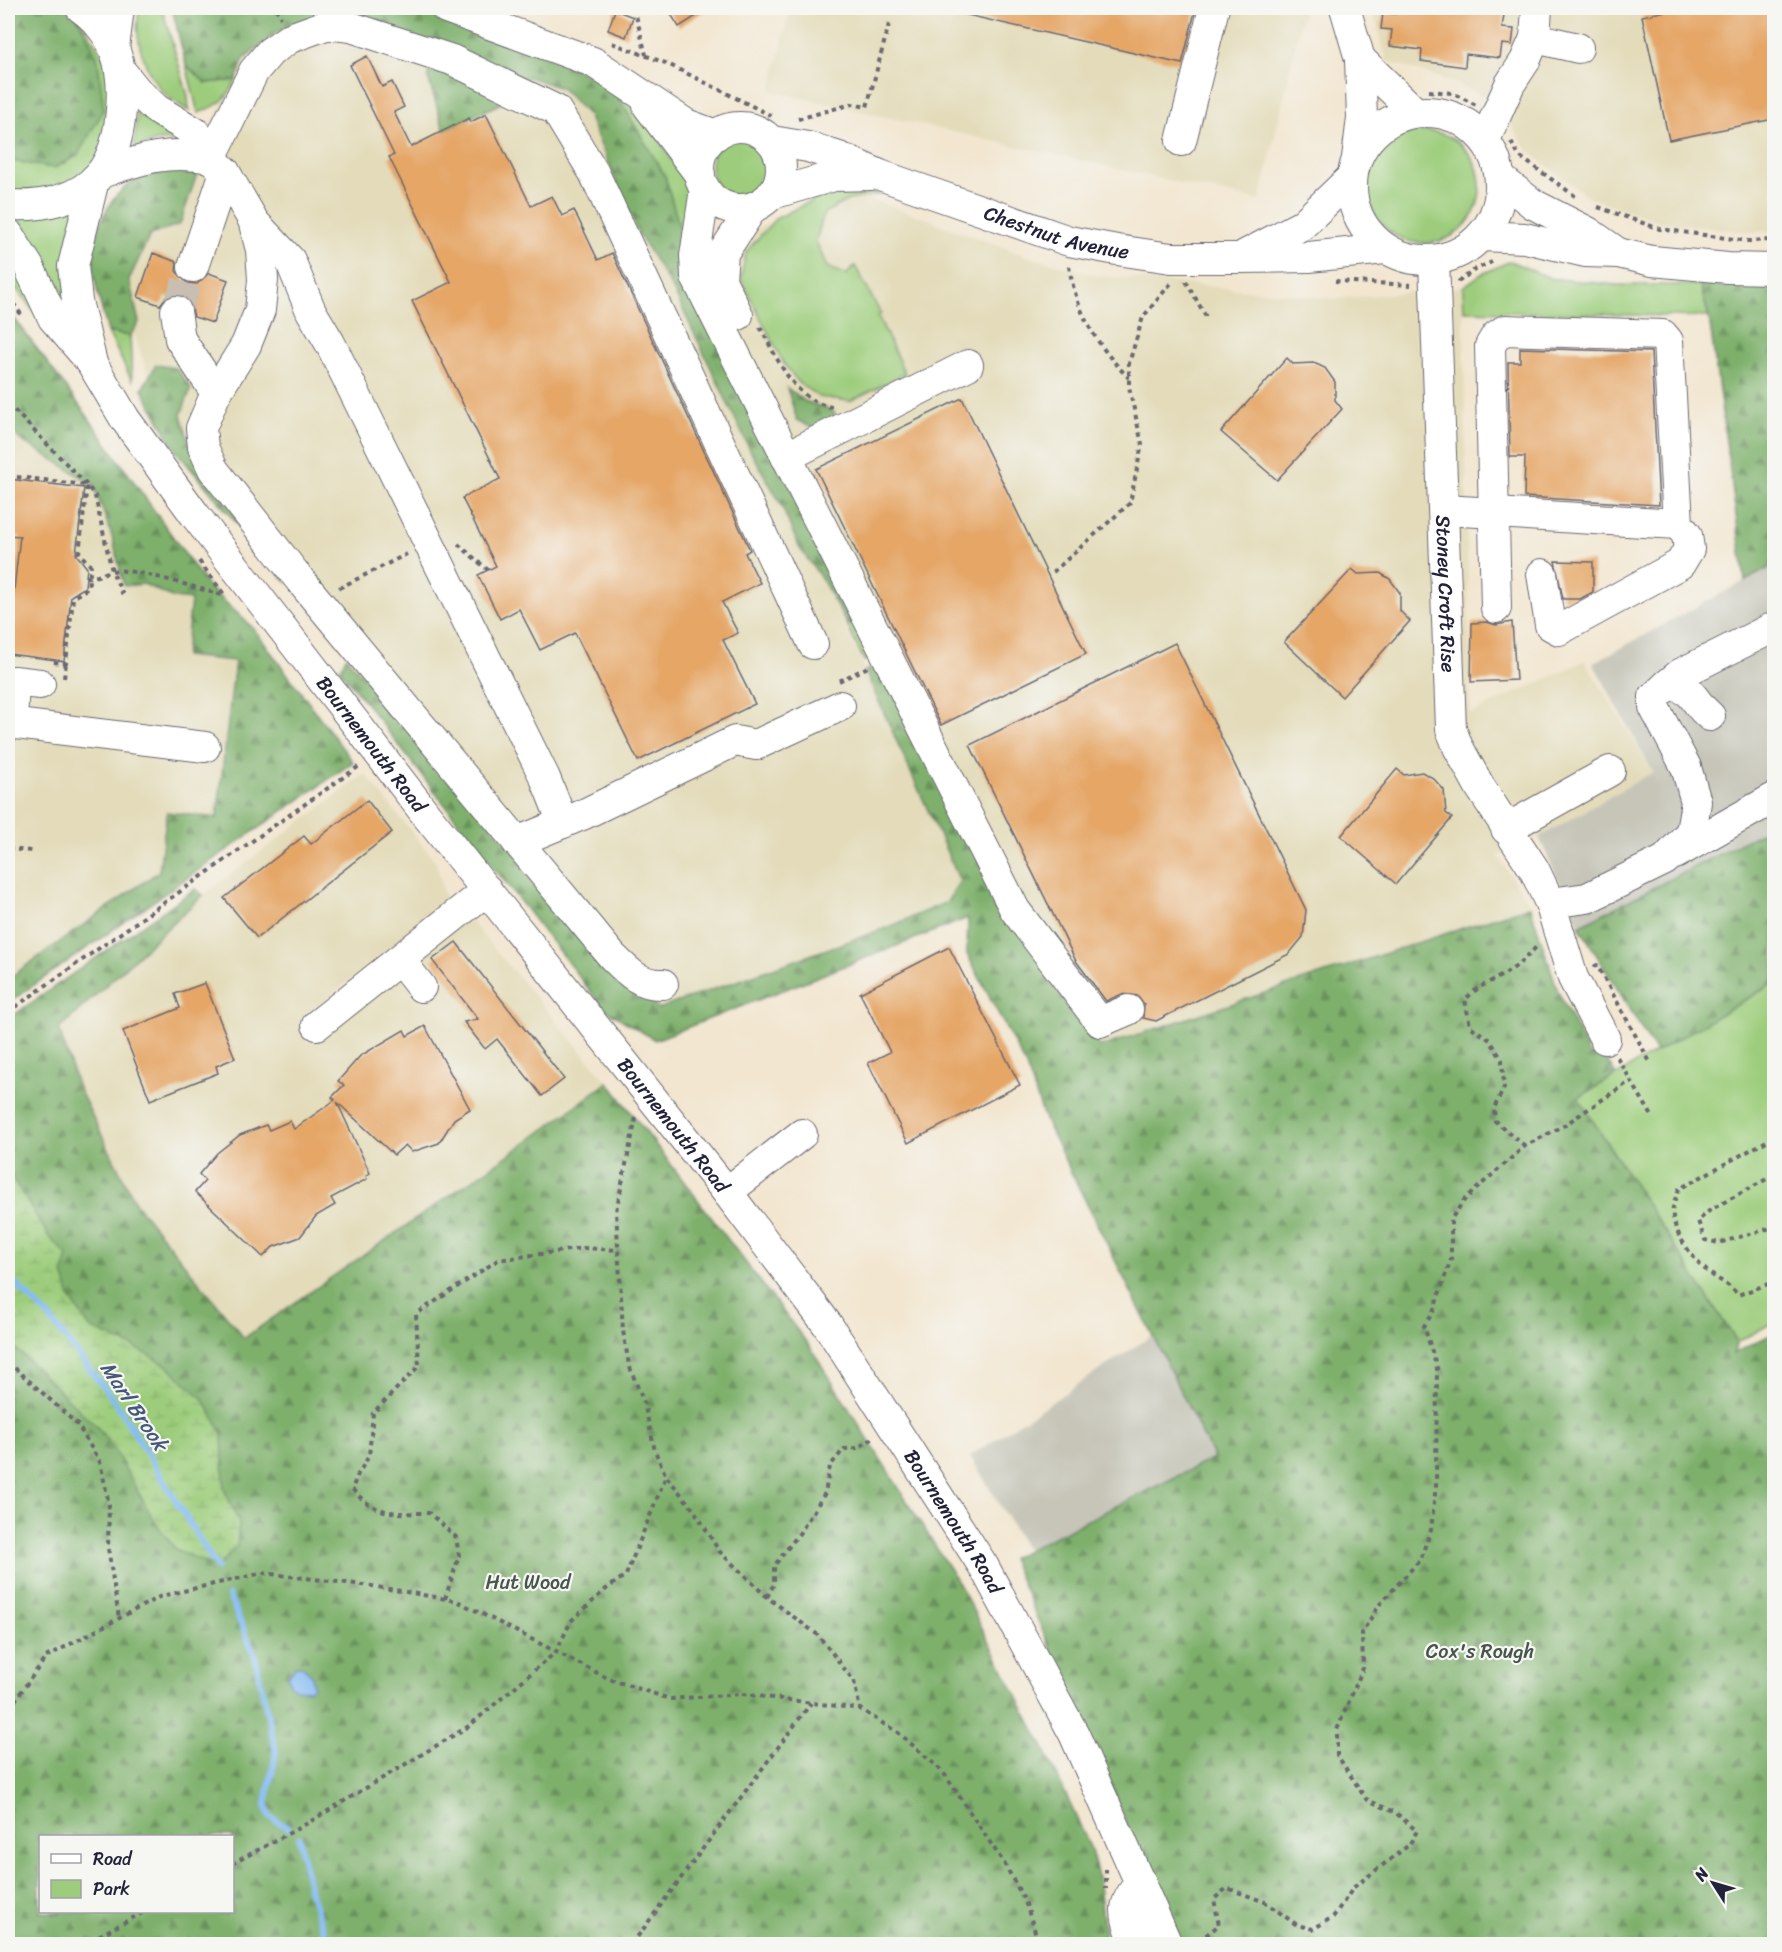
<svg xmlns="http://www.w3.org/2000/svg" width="1782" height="1952" font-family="Sriracha,sans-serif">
<defs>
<pattern id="forest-firs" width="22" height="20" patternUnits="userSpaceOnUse" patternTransform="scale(1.5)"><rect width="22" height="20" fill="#7eb06c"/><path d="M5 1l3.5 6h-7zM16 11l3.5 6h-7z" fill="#678f5a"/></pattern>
<pattern id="wetland-marsh" width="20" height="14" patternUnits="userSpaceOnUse" patternTransform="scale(1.5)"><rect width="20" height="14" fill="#9dcd7c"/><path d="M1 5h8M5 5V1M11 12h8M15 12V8" fill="none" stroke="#87b06c"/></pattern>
</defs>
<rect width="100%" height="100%" fill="#f6f6f2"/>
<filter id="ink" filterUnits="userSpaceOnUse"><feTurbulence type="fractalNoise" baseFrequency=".0167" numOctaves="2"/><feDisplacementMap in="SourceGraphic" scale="12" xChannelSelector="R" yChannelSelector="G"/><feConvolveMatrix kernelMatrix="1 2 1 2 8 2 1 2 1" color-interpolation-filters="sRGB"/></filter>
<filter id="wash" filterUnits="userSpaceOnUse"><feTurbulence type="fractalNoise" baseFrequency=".008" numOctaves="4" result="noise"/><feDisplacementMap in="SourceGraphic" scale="24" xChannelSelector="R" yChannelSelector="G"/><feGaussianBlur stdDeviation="1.35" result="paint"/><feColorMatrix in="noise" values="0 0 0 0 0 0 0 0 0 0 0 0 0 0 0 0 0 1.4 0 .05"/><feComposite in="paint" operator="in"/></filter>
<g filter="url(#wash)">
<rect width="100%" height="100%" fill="#f2e6d0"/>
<!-- built -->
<g fill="#e3dbba">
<path d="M274 8 561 82 598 123 852 642 976 911 641 1020 282 575 171 441 125 307 135 264Z"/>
<path d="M790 8H1304L1260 201 771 91Z"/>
<path d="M1372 8H1774V231L1747 232 1662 222 1590 198 1529 152 1494 100 1450 81 1387 61Z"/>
<path d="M847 190 1029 257 1095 275 1337 299 1463 287 1470 714 1585 661 1653 772 1539 836 1498 856 1530 906 1100 1048 1000 903 681 273 755 229Z"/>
<path d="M8 310 88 417 207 585 253 628 353 762 8 1003Z"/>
<path d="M365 774 436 862 446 903 306 1016 307 1043 467 917 608 1082 527 1142 244 1338 136 1204 77 1085 59 1028 203 895Z"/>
</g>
<!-- industrial -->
<g fill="#c6c5b8">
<path d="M1774 565V826L1579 926 1539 837 1653 772 1593 663Z"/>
<path d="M1153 1335 1214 1458 1027 1550 970 1456Z"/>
</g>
<!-- green -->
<g fill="#9dcd7c" stroke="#60785c" stroke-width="1.5">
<path d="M74 8 115 76 113 131 95 168 48 192 8 190V157L14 161 54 168 77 156Z"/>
<path d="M140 8H162L188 96 189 111C182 106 173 101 166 95 145 75 132 35 140 8Z"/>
<path d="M186 65 206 83 236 80C227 100 217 107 198 113Z"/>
<path d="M611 85 644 115 688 186 686 251Z"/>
<path d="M138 106 181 140 158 141 134 148Z"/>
<circle cx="1424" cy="187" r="56"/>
<circle cx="741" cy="167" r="30"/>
<path d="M848 188 882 194 848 200 824 213 816 241 827 267 846 275 855 266 881 314 878 316 905 374 850 401 819 397 799 383 784 364 741 279 746 252 775 219 813 200Z"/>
<path d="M78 206 71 305 17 217Z"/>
<path d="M8 242 109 410 8 278Z"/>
<path d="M1510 261 1550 278 1616 285H1700L1709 317 1464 311 1463 287 1480 275Z"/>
<path d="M108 332 130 336 132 382V381Z"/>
<path d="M853 624 873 658 864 661 847 625Z"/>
<path d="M1774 983V1322L1737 1342 1577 1098Z"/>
</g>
<!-- forest -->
<g fill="url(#forest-firs)" stroke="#506954" stroke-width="1.5" fill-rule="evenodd">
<path d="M8 8H67L74 11 97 56 104 109 77 156 54 168 14 161 8 157Z"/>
<path d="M172 8H427L497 33 611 85 665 176 698 294 804 513 823 562 853 624 847 625 822 579 799 547 780 502 752 454 674 291 639 235 588 115 561 88 529 77 511 82 470 55 280 30 244 59 236 80 206 83 186 65Z"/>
<path d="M430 62 512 98 444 130 428 77Z"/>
<path d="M163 165H184L197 174 180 224 150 235 129 280 139 322 130 336 108 332C94 280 79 242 117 195 127 183 149 173 163 165Z"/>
<path d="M1700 285 1774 286V565L1745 581 1709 317Z"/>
<path d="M8 310 88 417 207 585 253 628 353 762 8 1003V979L159 871 167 812 217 818 235 661 185 656 191 600 174 598 144 584 124 586 112 536 93 484 19 439 8 425Z"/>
<path d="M156 365 176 368 191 388 181 415 193 455 287 583 176 451 142 389Z"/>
<path d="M787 388 805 401 833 411 836 416 813 428 797 420Z"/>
<path d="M346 657 590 941 658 1009 889 927 947 902 960 881 865 671 879 665 1064 990 1100 1047 1530 906 1558 991 1590 1056 1601 1051 1616 1075 1578 1098 1737 1342 1733 1354 1774 1333V1944H1179L1011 1558 1214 1458 1045 1120 1026 1066 967 954 968 918 655 1040 604 1009 340 670Z"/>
<path d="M1774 826V983L1656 1052 1579 926Z"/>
<path d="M195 889 203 895 59 1029 77 1085 136 1204 244 1338 527 1142 608 1082 810 1347 961 1587 1044 1748 1090 1847 1098 1877 1105 1935 1084 1944H8V1019ZM40 1836H232V1912H40Z"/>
</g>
<!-- wetland -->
<path fill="url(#wetland-marsh)" stroke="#60785c" stroke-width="1.5" d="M8 1171 50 1238 68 1256 63 1273 70 1298 90 1328 134 1347 165 1364 204 1400 222 1433 224 1489 239 1522 237 1546 217 1568 175 1549 155 1522 114 1449 98 1428 8 1341Z"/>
<!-- water -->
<path fill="#85bcf5" stroke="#546f98" stroke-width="1.5" d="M296 1666H302L312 1675 313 1687 309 1690 295 1689 290 1684 288 1676Z"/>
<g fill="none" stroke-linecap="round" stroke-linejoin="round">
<!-- stream -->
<g stroke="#85bcf5" stroke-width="6">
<path d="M8 1276 49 1317 118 1406 217 1568"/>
<path d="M229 1596 254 1653 276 1752 266 1804 269 1816 288 1828"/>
<path d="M299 1838 309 1888 328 1944"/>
</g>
</g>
<g id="blocks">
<!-- building -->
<g fill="#e5a666">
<path d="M667 8H709L679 27Z"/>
<path d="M964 8H1196L1182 64 963 14Z"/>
<path d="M1396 8H1505L1502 28 1514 29 1512 45 1502 44 1500 58 1466 54 1465 67 1421 61 1422 50 1390 46 1392 30 1381 29 1383 13 1395 14Z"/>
<path d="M1681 8H1774V119L1669 140 1642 16Z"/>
<path d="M615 10 633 17 626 37 608 30Z"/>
<path d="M367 56 382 87 392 82 404 107 394 112 411 147 469 118 471 122 486 114 531 206 552 196 562 216 574 210 598 260 612 253 750 550 745 553 760 583 722 602 738 633 723 640 755 704 638 761 575 633 540 650 519 609 500 619 478 575 496 566 462 498 500 479 412 301 451 282 389 157 394 155 350 65Z"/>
<path d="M153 253 177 262 176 271 187 283 197 284 209 273 228 280 213 323 194 317 190 301 182 295 166 297 160 305 138 297Z"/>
<path d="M1520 348 1651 352 1659 505 1524 497 1525 457H1510L1508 362H1520Z"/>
<path d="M1287 358 1293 364 1314 363 1325 368 1335 382V400L1342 409 1277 480 1221 432Z"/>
<path d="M962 398 1086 654 941 725 816 469Z"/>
<path d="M8 479 84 488 76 554 87 568 86 577 85 587 71 596 64 661 8 654V598H13L20 536 8 535Z"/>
<path d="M1555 561 1593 562V592L1580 599H1563Z"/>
<path d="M1352 569 1358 574 1380 573 1390 579 1400 593V611L1410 621 1342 697 1284 642Z"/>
<path d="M1487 622 1496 625 1512 622 1516 680 1471 682 1472 623Z"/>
<path d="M1175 643 1306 910 1303 937 1289 954 1156 1021 1143 1018 1144 1004 1138 996 1122 994 1106 1001 1076 961 970 745Z"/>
<path d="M1397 769 1404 775 1422 772 1433 778 1444 790 1446 813 1452 818 1396 884 1341 836Z"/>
<path d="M367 800 392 832 257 938 224 898 304 836 311 844Z"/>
<path d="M456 942 564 1079 542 1096 497 1039 485 1049 464 1022 478 1019 432 960Z"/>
<path d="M949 947 1020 1085 908 1143 868 1063 890 1052 860 993Z"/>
<path d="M205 983 235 1058 216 1066 218 1073 150 1100 123 1031 180 1008 175 994Z"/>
<path d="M425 1026 470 1109 454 1119 439 1143 412 1152 405 1145 394 1155 337 1102 370 1173 366 1176 367 1179 331 1198 335 1205 316 1216 300 1237 273 1247 263 1257 195 1192 205 1181 199 1174 217 1153 240 1135 266 1125 269 1130 290 1121 294 1129 335 1100 332 1097 344 1085 338 1081 360 1056 404 1030 407 1036Z"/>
</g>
</g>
</g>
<g filter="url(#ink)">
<use href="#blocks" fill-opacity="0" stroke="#6b676f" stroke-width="1.5"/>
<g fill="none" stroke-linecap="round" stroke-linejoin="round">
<!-- minor-tunnel -->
<path stroke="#c8bfb2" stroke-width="30" stroke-dasharray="30 15" stroke-linecap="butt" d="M176 311 193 267"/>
<defs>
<g id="minor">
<path d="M446 8 593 62 686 124 716 135"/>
<path d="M1345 8 1360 59 1362 118 1357 158"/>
<path d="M1535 38 1578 48"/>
<path d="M114 48 119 8"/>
<path d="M1360 59 1415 112"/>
<path d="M120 70 137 91 156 109 196 133 211 158 225 172 253 220 261 250 263 280 260 310 246 345 216 393 201 428 203 447 213 469 300 580 612 956C628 972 640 985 663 984"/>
<path d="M648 106 700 175"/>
<circle cx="1426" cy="186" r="74"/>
<circle cx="740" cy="168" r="41"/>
<path d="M1485 140 1510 84 1525 61 1535 38 1537 8"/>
<path id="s1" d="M772 141 808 147 839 157 880 175 1069 241 1117 250 1171 258H1240L1309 257 1385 249"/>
<path d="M1181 141 1214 8"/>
<path d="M211 158 254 71 270 52 290 38 326 25H335L351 27 452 60 556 110 594 173 813 644"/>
<path d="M101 173C142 159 167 150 211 158"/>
<path d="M1500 178 1533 204 1588 232 1618 253"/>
<path d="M705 189 695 256 696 277 1015 910 1100 1022 1128 1010"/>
<path d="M772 194 834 176 871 175"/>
<path d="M8 205C40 207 78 201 100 174 123 146 127 84 115 51 110 35 94 17 81 8"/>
<path d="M255 223 290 260 311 311 330 343 545 778 563 823"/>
<path id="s2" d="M8 234 29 267 53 318 91 362 125 419 195 515 428 817 727 1192 827 1324 984 1567 1074 1734 1167 1944"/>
<path d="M1481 236 1525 238 1585 252 1618 253 1652 261 1728 268 1774 269"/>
<path d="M1245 255 1302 225 1352 177"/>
<path id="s3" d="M1434 260 1451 729 1458 747 1480 787 1534 869 1550 903 1573 978 1605 1039"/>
<path d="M193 267 225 172"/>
<path d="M176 311 180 339 216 393"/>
<path d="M738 315 721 280 723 253 753 207"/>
<path d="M91 359 77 301 73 266 94 180"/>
<path d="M786 457 968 365"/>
<path d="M1444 510 1678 524"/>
<path d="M1496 608 1490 346 1496 336 1505 330 1663 335 1668 341 1678 524 1687 535 1689 549 1680 564 1559 630 1550 625 1542 574"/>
<path d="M1710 716C1690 700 1699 691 1668 684L1680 674 1774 627"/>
<path d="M8 723 205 747"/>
<path d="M12 723 14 681 40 684"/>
<path d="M1506 829 1610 771"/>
<path d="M517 842 582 815 735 741 756 745 840 706"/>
<path d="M1675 854 1774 798"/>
<path d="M1550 903 1587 898 1665 860 1691 832 1696 802 1686 767 1654 707V697L1668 684"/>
<path d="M400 960 421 987"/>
<path d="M317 1025 487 890"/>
<path d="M727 1192 802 1134"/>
<path d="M1135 1944C1126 1915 1118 1907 1141 1882"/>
</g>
</defs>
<!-- minor casing -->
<use href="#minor" stroke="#6b676f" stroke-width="32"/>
<!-- path -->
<g stroke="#6b676f" stroke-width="4" stroke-dasharray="4.5 4.5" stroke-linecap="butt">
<path d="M276 8 281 18"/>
<path d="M634 8 646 55"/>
<path d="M612 43 668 64 774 117"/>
<path d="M1429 91 1452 93 1476 105"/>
<path d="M798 119 852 104 867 107 889 24"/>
<path d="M1511 142 1519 156 1575 196"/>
<path d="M1598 207 1660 229 1748 241 1774 240"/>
<path d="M1069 266C1076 312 1097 346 1129 378"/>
<path d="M1186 281 1206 317"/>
<path d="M1335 281 1411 285"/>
<path d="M1458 282 1476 269 1492 262"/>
<path d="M8 296 23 317"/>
<path d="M760 327C777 357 793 401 832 407"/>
<path d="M8 404 87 485 95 496 112 571 124 597"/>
<path d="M8 476 87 485 79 553 91 566 88 588 73 598 66 663 52 662"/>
<path d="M458 544 488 570"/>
<path d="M199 561 226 597"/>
<path d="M1053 572 1130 503 1142 444 1129 387V363L1143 317 1172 282"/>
<path d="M86 577C99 578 101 573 112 571 133 567 199 589 222 595"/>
<path d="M339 588 407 554"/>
<path d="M64 678 66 663"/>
<path d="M839 681 868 667"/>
<path d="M8 849 32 851"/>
<path d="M1594 967 1597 965 1650 1062"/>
<path d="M8 1012 358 767"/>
<path d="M1617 1057 1652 1116"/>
<path d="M636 1118 616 1211 623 1331 629 1365 644 1403 655 1451 666 1476 694 1510 719 1551 767 1597 818 1635 854 1681 860 1709"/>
<path d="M1774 1137 1679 1189C1677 1195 1674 1201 1673 1207 1669 1229 1695 1263 1712 1275 1722 1282 1730 1285 1738 1295L1774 1282"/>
<path d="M1525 1146 1495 1121 1494 1108 1504 1088 1502 1060 1490 1040 1470 1026 1465 1000C1478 986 1486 984 1501 976 1516 968 1527 957 1538 945"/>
<path d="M1774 1175 1710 1210 1698 1221 1705 1240 1719 1243 1774 1227"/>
<path d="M8 1362 77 1424 100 1462 109 1504 108 1548 119 1618"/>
<path d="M767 1597 774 1584V1566L801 1531 825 1493 830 1466 844 1449 857 1448 874 1438"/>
<path d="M445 1599 459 1556 456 1537 429 1513C395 1513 377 1517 352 1489L358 1474 369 1456 373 1413 419 1366 416 1314 498 1260 583 1248 619 1250"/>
<path d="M8 1727 14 1702 46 1657 161 1596 263 1573 372 1586 457 1601 609 1679 670 1699 742 1694 860 1709 900 1734 943 1772 1004 1863 1025 1901 1039 1944"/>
<path d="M232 1864 306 1824 469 1726 556 1652 571 1621 605 1590 626 1575 666 1476"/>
<path d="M1106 1869V1889"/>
<path d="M83 1944 144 1912"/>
<path d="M632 1944 811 1703"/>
<path d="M1190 1944 1205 1936 1219 1925 1214 1899 1227 1888 1265 1902 1297 1925 1313 1929 1333 1917 1354 1887 1409 1845 1417 1831 1396 1813 1366 1799 1337 1755V1730L1363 1668 1362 1632 1380 1604 1420 1560 1431 1530 1436 1485 1437 1368 1424 1326 1433 1312 1451 1259V1219L1465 1199 1525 1146 1563 1126 1630 1081"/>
</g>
<!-- minor -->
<use href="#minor" stroke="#fff" stroke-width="30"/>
</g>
</g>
<g text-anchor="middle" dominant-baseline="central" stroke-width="4.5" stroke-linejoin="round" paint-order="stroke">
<!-- street labels -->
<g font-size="20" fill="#22223b" stroke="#f6f6f2">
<text stroke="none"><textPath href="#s1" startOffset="300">Chestnut Avenue</textPath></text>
<text stroke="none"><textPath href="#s3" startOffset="334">Stoney Croft Rise</textPath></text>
<text stroke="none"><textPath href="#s2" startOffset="628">Bournemouth Road</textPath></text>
<text stroke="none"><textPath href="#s2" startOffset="1114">Bournemouth Road</textPath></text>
<text stroke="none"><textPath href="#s2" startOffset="1600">Bournemouth Road</textPath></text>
</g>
<!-- park labels -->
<g font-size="20" fill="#47554e" stroke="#f6f6f2">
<text x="528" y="1582">Hut Wood</text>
<text x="1480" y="1651">Cox's Rough</text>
</g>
<!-- water labels -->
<g font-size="21" font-style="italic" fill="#45587c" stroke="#f6f6f2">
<text transform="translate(134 1406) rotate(56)">Marl Brook</text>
</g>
</g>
<!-- margin -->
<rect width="1782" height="1952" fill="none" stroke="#f6f6f2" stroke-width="30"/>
<!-- legend -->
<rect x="39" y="1835" width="195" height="78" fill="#f6f6f2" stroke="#a1a1a9" stroke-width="1.5"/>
<rect x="51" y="1854" width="30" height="9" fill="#ffffff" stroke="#a1a1a9" stroke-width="1.5"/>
<text x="93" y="1865" font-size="18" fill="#22223b">Road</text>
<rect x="51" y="1880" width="30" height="18" fill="#9dcd7c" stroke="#a1a1a9" stroke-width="1.5"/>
<text x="93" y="1895" font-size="18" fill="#22223b">Park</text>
<!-- north arrow -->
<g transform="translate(1713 1883) rotate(307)" stroke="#f6f6f2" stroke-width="4.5" paint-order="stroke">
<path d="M0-4.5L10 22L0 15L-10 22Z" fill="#22223b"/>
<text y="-9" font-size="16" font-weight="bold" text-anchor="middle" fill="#22223b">N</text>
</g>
</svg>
